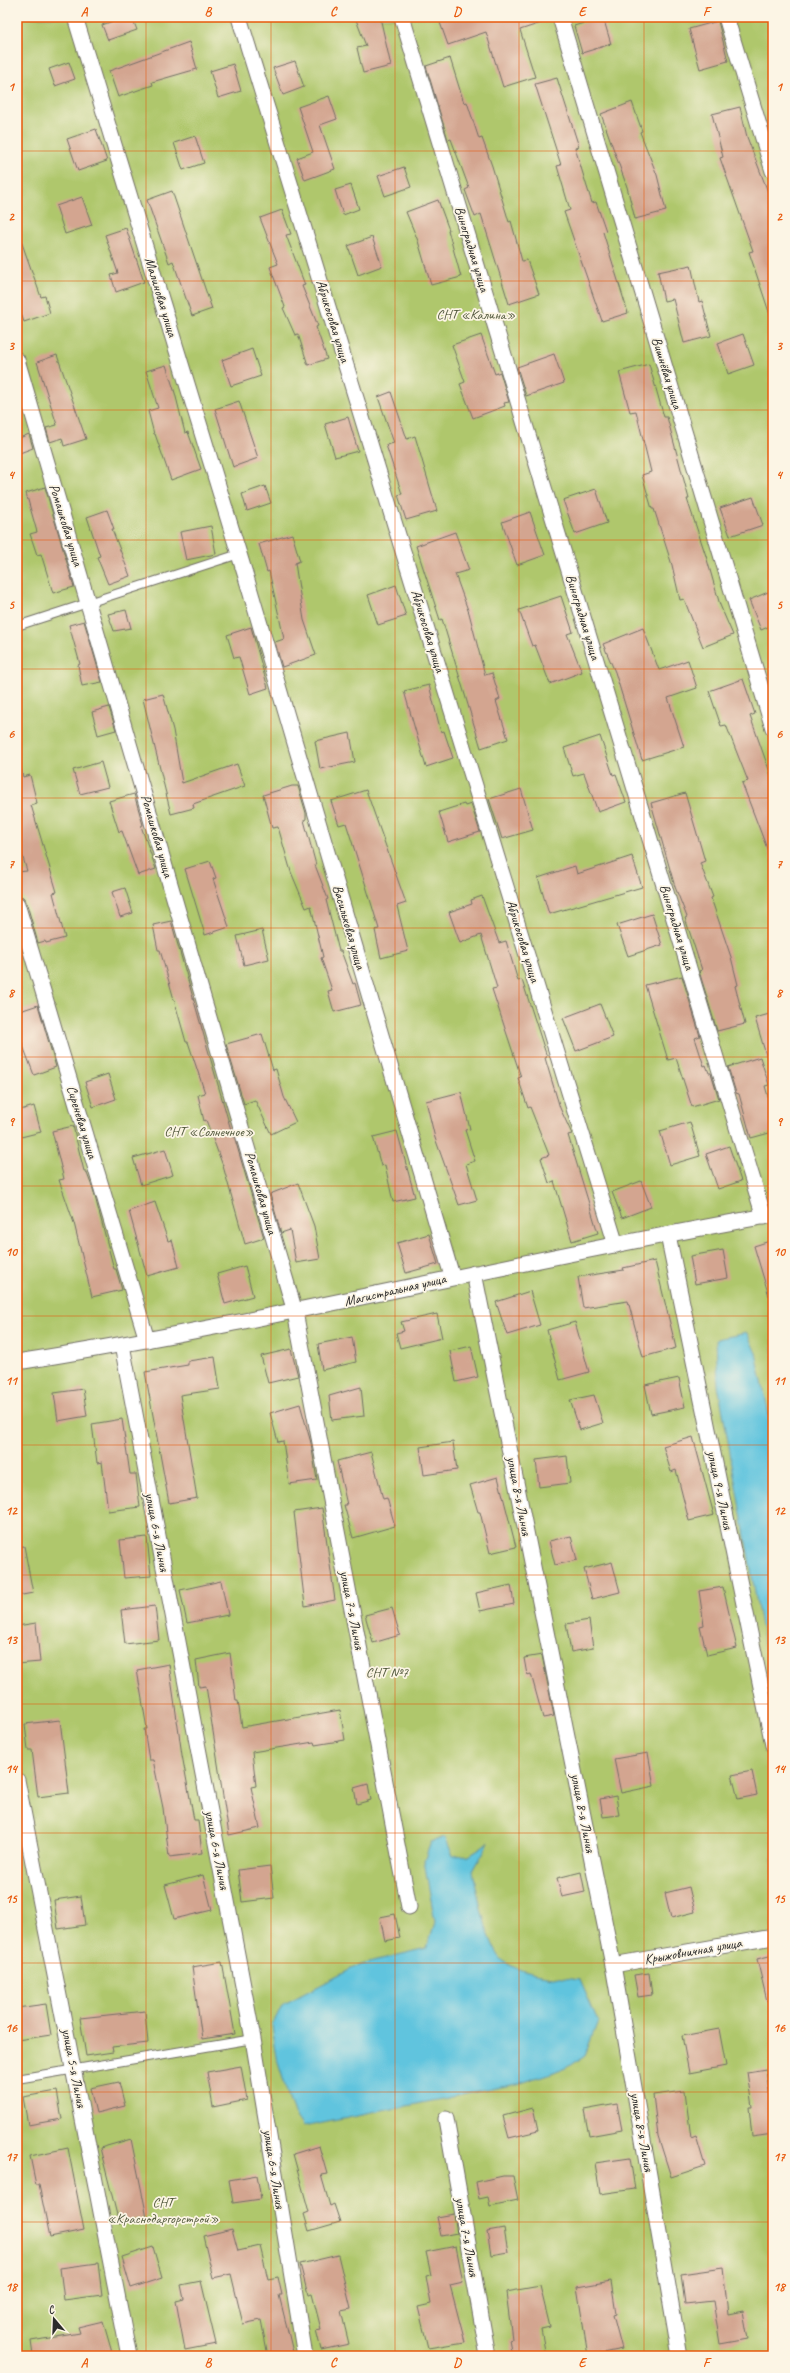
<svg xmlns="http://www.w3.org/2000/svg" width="790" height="2373" font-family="Caveat,sans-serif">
<rect width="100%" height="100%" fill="#fcf5e5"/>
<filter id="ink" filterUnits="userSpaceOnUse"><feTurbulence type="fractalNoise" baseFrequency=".025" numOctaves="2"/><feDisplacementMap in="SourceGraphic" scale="8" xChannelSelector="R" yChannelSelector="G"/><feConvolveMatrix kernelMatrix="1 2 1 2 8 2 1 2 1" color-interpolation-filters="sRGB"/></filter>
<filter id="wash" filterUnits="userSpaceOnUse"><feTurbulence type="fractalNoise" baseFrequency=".012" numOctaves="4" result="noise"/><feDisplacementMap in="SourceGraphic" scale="16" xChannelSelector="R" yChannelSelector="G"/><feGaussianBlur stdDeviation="0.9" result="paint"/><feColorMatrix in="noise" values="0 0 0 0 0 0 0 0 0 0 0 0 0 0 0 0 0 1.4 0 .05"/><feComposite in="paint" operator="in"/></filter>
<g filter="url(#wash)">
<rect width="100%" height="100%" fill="#f3ebd2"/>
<!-- green -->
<rect fill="#afc76c" stroke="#6d794c" x="17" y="17" width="756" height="2339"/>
<!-- water -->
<g fill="#60c4de" stroke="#467884">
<path d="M747 1333 756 1353 773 1434V1694L718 1385 716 1339Z"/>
<path d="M445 1837 453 1856 469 1855 489 1842 473 1871C477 1891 488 1952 506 1963 527 1976 556 1977 580 1980L598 2021 585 2055 566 2068 521 2083 303 2127 294 2114 278 2063 272 2026 282 2005 361 1964 427 1948 435 1922 424 1861 431 1842Z"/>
</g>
<g id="blocks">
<!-- building -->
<g fill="#d3a590">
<path d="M124 17H132L137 30 108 40 102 25Z"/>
<path d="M355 17H380L391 66 363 73 357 48 366 46Z"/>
<path d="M438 17H549L550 20 520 30 535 77 503 87 486 32 448 45Z"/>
<path d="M603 17 611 44 582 53 574 26Z"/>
<path d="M718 21 728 61 700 69 689 29Z"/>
<path d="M189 42 197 69 152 82 153 85 118 97 109 71Z"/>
<path d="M450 58 464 103 467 102 479 139 482 138 492 166 509 222 511 221 522 261 527 260 539 294 509 304 481 214 475 217 465 190 469 188 451 139 448 140 426 66Z"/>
<path d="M295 61 304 87 283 95 273 68Z"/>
<path d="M69 62 75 79 55 86 49 69Z"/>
<path d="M233 64 241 91 218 98 210 71Z"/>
<path d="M557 78 579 147 575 148 592 203 596 202 606 231 603 232 628 313 602 321 564 212 570 210 557 166 561 165 535 84Z"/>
<path d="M329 96 337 119 320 125 335 169 305 180 297 158 313 152 298 107Z"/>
<path d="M632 102 642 131 640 132 657 175 666 211 635 219 627 187 601 114Z"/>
<path d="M740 107 747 137 773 205V314L770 315 749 252 753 251 720 158 723 157 712 114Z"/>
<path d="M96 129 107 161 78 171 67 139Z"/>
<path d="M195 136 204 163 183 170 174 143Z"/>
<path d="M404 167 411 187 385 196 378 176Z"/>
<path d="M351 185 359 209 343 215 335 190Z"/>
<path d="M172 191 212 309 192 316 173 261 169 263 147 200Z"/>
<path d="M82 197 92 225 65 234 56 206Z"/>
<path d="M438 200 449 230H448L461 277 431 285 418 241 406 212Z"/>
<path d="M282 210 291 234 286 235 305 285 302 286 318 326 316 327 327 359 308 365 298 334 295 335 283 308 285 307 270 267 278 264 260 218Z"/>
<path d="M126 228 144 282 116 292 111 275 118 273 105 235Z"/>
<path d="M17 235H19L41 297 45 296 50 313 24 322 17 302Z"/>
<path d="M372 237 382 266 358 275 348 246Z"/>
<path d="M691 265 699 302 702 301 711 336 684 343 673 299 664 301 658 272Z"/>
<path d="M743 334 754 365 728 374 718 343Z"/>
<path d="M481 335 495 374 500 372 509 402 504 403 505 406 473 418 460 384 465 382 452 345Z"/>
<path d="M252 349 261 376 231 386 222 360Z"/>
<path d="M554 354 564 383 526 396 517 367Z"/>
<path d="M57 355 86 439 64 446 62 438 50 442 46 428 57 425 37 362Z"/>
<path d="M649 364 664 417H667L689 499H687L706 556 720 605 733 635 703 647 684 599 680 600 672 565 654 509H652L642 475 651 472 636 411 630 412 619 372Z"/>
<path d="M166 365 175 393 185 433 188 432 201 469 171 480 155 434H154L148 411 158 408 146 371Z"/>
<path d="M391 392 407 439 415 436 437 511 406 520 398 495 402 494 386 445 394 443 378 397Z"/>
<path d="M239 401 258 458 233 467 215 409Z"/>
<path d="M348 417 358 451 335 457 325 424Z"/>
<path d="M29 434 33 448 17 454V439Z"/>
<path d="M265 486 271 503 247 511 242 494Z"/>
<path d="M45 487 74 587 53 593 41 554 37 555 30 534 37 532 26 493Z"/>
<path d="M596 489 607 523 575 534 563 500Z"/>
<path d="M753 497 763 525 730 536 720 508Z"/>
<path d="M107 510 114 529H112L130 576 108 584 97 557 100 556 87 517Z"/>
<path d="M530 512 545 555 517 565 502 522Z"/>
<path d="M211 526 216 554 186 560 180 532Z"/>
<path d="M455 532 469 570 455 574 469 613 485 675 492 673 500 699 496 701 508 739 481 748 442 619 440 620 416 546Z"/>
<path d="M292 534 300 561 295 563 304 620 316 655 282 667 275 642 284 639 269 571 267 572 259 544Z"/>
<path d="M396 585 406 616 378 625 368 595Z"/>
<path d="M773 590V625L761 630 749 600Z"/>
<path d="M561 596 573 632 567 634 582 672 550 684 535 645 532 646 519 610Z"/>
<path d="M126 610 131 628 114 631 108 614Z"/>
<path d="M84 621 102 682 82 686 78 665 80 664 69 625Z"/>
<path d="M251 627 268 688 250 694 239 657 234 658 227 635Z"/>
<path d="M643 628 659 670 688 660 697 688 668 698 684 747 642 760 615 672 603 644Z"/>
<path d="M743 679 755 714 750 716 773 781V859H771L742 783 748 781 726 725 721 726 709 691Z"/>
<path d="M429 685 441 732 444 731 453 758 426 767 404 691Z"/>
<path d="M163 694 173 730 182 783 237 764 245 786 193 804 194 808 171 814 143 699Z"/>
<path d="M109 707 116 730 98 735 92 712Z"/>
<path d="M350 733 355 762 320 769 315 741Z"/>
<path d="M600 736 613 775 616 774 626 802 598 812 584 773 573 776 564 748Z"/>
<path d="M101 762 108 787 80 794 73 770Z"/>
<path d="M21 769 23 777 30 775 37 803 31 805 57 892 53 893 65 938 46 943 45 941 38 943 26 901 23 897 17 895V872L27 871 17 838V770Z"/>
<path d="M292 786H298L306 813V819L304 820 316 865H315L328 899 326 900 339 951H341L353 984 355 983 361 1005 334 1012 328 991 332 990 321 958 323 957 311 906 306 908 291 872 278 827 272 828 263 795Z"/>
<path d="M521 789 533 830 502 839 489 799Z"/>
<path d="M366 790 406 903 397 906 408 951 381 958 375 930 379 929 366 886 346 823 339 825 331 801Z"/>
<path d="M685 793 705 861 700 863 713 897 711 898 731 957 738 985 735 986 745 1024 717 1031 699 971 702 970 685 918 687 917 675 887 651 803Z"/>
<path d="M134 794 143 825 141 826 156 869 138 875 122 831 119 832 109 801Z"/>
<path d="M464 804 465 806 471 804 480 832 448 842 439 812Z"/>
<path d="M632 856 642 887 549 914 538 878 575 866 577 874Z"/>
<path d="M210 861 216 878 213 879 229 927 205 935 185 869Z"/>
<path d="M125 888 133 913 120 917 112 892Z"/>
<path d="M482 896 499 943 506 941 518 981 522 980 547 1057 545 1058 560 1108 572 1134 568 1135 598 1233 572 1241 554 1181 549 1183 541 1158 549 1155 530 1107 528 1108 518 1078 521 1077 492 989 497 988 481 935 460 943 449 912 472 904 471 900Z"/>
<path d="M652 914 662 945 628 956 617 925Z"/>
<path d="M171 921 233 1137 234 1136 264 1238 245 1244 223 1166 206 1120 204 1121 198 1095 205 1093 188 1042H186L160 950H158L153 925Z"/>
<path d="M262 930 269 959 244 965 237 936Z"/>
<path d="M682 976 700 1036 695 1038 704 1066 706 1065 709 1073H711L719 1099 692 1107 676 1058 668 1060 645 985Z"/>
<path d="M600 1004 613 1037 576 1051 563 1018Z"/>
<path d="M38 1005 56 1067 34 1075 17 1030V1012Z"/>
<path d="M773 1013V1065H769L755 1018Z"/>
<path d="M262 1034 273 1070 276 1069 284 1097 296 1122 271 1134 255 1100 244 1104 226 1044Z"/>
<path d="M760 1057 769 1085 765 1086 773 1114V1132L751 1138 739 1094 736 1093 728 1067Z"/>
<path d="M108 1074 116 1099 93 1107 85 1082Z"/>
<path d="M461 1092 470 1129 465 1130 475 1161 466 1164 477 1200 459 1205 435 1138 426 1101Z"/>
<path d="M34 1106 41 1132 17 1138V1111Z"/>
<path d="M690 1122 700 1156 670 1165 660 1131Z"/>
<path d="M73 1126 84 1171H86L93 1189 114 1269H116L122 1290 92 1297 74 1223 59 1180 64 1179 52 1131Z"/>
<path d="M397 1131 415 1197 393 1202 385 1165 381 1166 373 1137Z"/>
<path d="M729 1146 741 1181 718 1189 706 1154Z"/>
<path d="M165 1149 173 1175 141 1185 133 1158Z"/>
<path d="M641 1181 651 1207 622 1218 612 1192Z"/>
<path d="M298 1183 314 1226 320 1259 296 1263 290 1230 281 1233 270 1194Z"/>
<path d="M155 1202 168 1241 172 1240 179 1267 147 1276 129 1211Z"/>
<path d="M429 1234 438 1264 406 1273 397 1243Z"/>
<path d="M773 1240V1296H769L754 1246Z"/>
<path d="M723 1250 728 1278 695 1284 690 1256Z"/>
<path d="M655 1261 676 1348 643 1357 628 1301 583 1308 578 1277 624 1270 623 1268Z"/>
<path d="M245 1266 253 1296 225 1304 217 1274Z"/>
<path d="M530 1291 540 1325 507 1335 496 1302Z"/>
<path d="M437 1314 442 1338 400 1348 396 1333 404 1331 401 1322Z"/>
<path d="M575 1322 589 1372 560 1380 547 1330Z"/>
<path d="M352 1337 356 1362 322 1370 318 1344Z"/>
<path d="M471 1346 478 1377 456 1382 450 1351Z"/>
<path d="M291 1349 298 1376 268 1383 261 1356Z"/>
<path d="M215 1357 220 1389 180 1395 197 1498 169 1503 145 1372 188 1365V1361Z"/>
<path d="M679 1378 685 1407 651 1414 645 1385Z"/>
<path d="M361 1387 364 1416 332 1420 329 1396Z"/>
<path d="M83 1389 87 1416 58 1421 54 1393Z"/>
<path d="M594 1395 603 1423 580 1430 570 1400Z"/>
<path d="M300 1404 311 1443 317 1480 289 1484 283 1441 278 1442 270 1413Z"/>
<path d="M122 1419 130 1474H136L140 1507 108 1511 102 1462 97 1463 92 1424Z"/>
<path d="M693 1437 714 1515 689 1521 676 1470 671 1472 663 1446Z"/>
<path d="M453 1442 457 1470 424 1475 420 1447Z"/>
<path d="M371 1452 383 1499 387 1498 395 1526 353 1538 344 1505H347L337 1461Z"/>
<path d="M567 1456 570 1483 539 1487 536 1460Z"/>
<path d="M498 1477 516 1547 490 1553 480 1512H478L470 1485Z"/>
<path d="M322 1508 335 1600 305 1606 294 1512Z"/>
<path d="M571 1536 577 1560 555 1565 549 1541Z"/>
<path d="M147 1537 151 1576 124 1578 120 1540Z"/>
<path d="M24 1546 33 1593 17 1596V1547Z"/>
<path d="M612 1562 620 1592 592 1599 584 1569Z"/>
<path d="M221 1581 228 1615 187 1623 180 1590Z"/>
<path d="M511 1585 514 1604 480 1611 476 1593Z"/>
<path d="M723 1587 737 1648 707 1655 700 1626 704 1625 699 1591Z"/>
<path d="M155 1606 159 1640 125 1644 121 1610Z"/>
<path d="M392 1608 400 1635 373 1643 365 1615Z"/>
<path d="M589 1620 593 1648 571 1652 566 1624Z"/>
<path d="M36 1623 40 1662 17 1664V1626Z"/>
<path d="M230 1653 236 1701H238L242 1727 340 1710 345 1740 315 1745 314 1742 252 1752 256 1786 251 1787 260 1828 229 1835 206 1686 199 1687 196 1660Z"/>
<path d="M542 1655 554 1716 543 1718 531 1674 527 1675 524 1658Z"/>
<path d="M169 1664 182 1755 194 1820H198L202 1853 169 1857 163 1808 153 1760H149L144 1729H147L137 1670Z"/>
<path d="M60 1720 69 1793 38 1797 32 1750H28L25 1724Z"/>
<path d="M648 1753 654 1786 621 1793 614 1759Z"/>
<path d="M752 1771 757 1795 738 1799 732 1775Z"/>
<path d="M368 1784 371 1800 357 1804 354 1788Z"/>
<path d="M616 1796 619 1815 603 1817 600 1799Z"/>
<path d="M270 1866 274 1898 242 1902 238 1870Z"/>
<path d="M581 1872 585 1892 562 1897 557 1878Z"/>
<path d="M203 1875 212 1910 174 1919 165 1885Z"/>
<path d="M689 1887 695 1912 671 1918 665 1893Z"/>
<path d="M81 1896 85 1925 58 1929 54 1900Z"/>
<path d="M395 1914 400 1938 385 1941 380 1917Z"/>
<path d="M773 1955V2000L767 2001 757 1959Z"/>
<path d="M222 1962 235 2034 202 2039 192 1967Z"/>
<path d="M649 1973 652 1995 638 1997 634 1975Z"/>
<path d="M46 2004 51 2035 17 2040V2008Z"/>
<path d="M145 2011 148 2043 112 2047 113 2052 86 2056 80 2018Z"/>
<path d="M719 2029 726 2066 689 2073 682 2036Z"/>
<path d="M241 2066 247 2100 213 2107 207 2072Z"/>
<path d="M766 2069 771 2105H773V2134L752 2137 749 2107H752L747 2072Z"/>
<path d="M119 2082 125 2106 96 2113 90 2088Z"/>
<path d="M57 2091 62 2119 28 2125 23 2097Z"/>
<path d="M685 2091 691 2138 696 2136 705 2166 671 2177 658 2136 653 2095Z"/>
<path d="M617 2104 622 2130 589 2136 584 2110Z"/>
<path d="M533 2108 538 2131 509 2138 503 2116Z"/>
<path d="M131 2139 147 2217 119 2223 100 2148Z"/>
<path d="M319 2146 327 2174 321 2175 330 2206 334 2204 340 2222 309 2231 304 2214 309 2212 293 2154Z"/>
<path d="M68 2148 84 2230 50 2237 39 2185H36L30 2156Z"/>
<path d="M630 2158 635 2189 600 2194 595 2163Z"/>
<path d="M257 2175 261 2199 233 2203 229 2180Z"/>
<path d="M503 2176H513L518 2200 490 2206 488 2197 479 2199 476 2182Z"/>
<path d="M454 2214 457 2233 441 2236 437 2217Z"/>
<path d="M504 2228 508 2252 491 2255 487 2231Z"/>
<path d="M232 2229 238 2251 260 2246 268 2279 278 2277 282 2295H279L294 2356H268L261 2320 243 2324 231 2274 213 2278 203 2236Z"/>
<path d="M456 2246 463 2282 450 2285 465 2342 428 2348 418 2307 431 2304 426 2276 431 2275 426 2252Z"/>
<path d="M153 2247 162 2278 131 2288 122 2257Z"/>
<path d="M338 2255 351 2309 341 2311 349 2344 321 2350 316 2330 321 2329 312 2294 308 2295 300 2264Z"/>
<path d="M98 2263 102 2295 64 2300 60 2268Z"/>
<path d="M723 2268 728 2314 743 2311 748 2339 720 2344 713 2301 685 2304 681 2274Z"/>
<path d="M201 2281 216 2344 185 2350 176 2301 184 2299 181 2285Z"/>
<path d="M611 2281 616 2314 613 2315 622 2349 588 2356 577 2287Z"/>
<path d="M540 2286 550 2327 541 2329 546 2356H512L509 2340 512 2339 506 2292Z"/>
<path d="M103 2321 113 2356H33L31 2341 80 2333 78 2327Z"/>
</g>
</g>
</g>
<g filter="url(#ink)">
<use href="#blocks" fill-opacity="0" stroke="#716e65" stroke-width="1"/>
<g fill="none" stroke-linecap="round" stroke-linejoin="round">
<defs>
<g id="lane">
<path d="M17 626 239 554"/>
<path d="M17 2079 253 2039"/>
</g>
<g id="street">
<path d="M75 17 246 577 452 1276"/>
<path d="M239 17 616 1245"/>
<path d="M402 17 764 1217"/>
<path d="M560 17 773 728"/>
<path d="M726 17 773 171"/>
<path d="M17 360 295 1312 409 1907"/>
<path d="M17 904 147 1340"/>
<path d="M668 1235 773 1745"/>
<path d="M474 1273 613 1965 680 2356"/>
<path d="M122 1345 253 2039 305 2356"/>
<path d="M17 1362C271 1322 520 1259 773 1215"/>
<path d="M17 1780 129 2356"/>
<path d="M613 1965 773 1937"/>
<path d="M446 2119 488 2356"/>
</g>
</defs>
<!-- lane casing -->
<use href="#lane" stroke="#716e65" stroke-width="10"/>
<!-- street casing -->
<use href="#street" stroke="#716e65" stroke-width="17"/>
<!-- lane -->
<use href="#lane" stroke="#fff" stroke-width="8"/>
<!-- street -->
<use href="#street" stroke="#fff" stroke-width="15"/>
</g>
</g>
<!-- grid -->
<path fill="none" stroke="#e8590c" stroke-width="1" stroke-opacity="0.55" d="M146 17V2356M271 17V2356M395 17V2356M519 17V2356M644 17V2356M17 151H773M17 281H773M17 410H773M17 540H773M17 669H773M17 798H773M17 928H773M17 1057H773M17 1186H773M17 1316H773M17 1445H773M17 1575H773M17 1704H773M17 1833H773M17 1963H773M17 2092H773M17 2222H773"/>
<g text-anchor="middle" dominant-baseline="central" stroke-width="3.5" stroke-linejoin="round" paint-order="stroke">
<!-- street labels -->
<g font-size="14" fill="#2b2b2b" stroke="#fcf5e5">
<text transform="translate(472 249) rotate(73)">Виноградная улица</text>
<text transform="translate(161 297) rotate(73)">Малиновая улица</text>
<text transform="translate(333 321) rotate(73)">Абрикосовая улица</text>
<text transform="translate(667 373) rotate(73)">Вишнёвая улица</text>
<text transform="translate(66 525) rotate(73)">Ромашковая улица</text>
<text transform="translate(583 617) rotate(73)">Виноградная улица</text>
<text transform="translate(428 631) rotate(73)">Абрикосовая улица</text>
<text transform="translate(157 836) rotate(74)">Ромашковая улица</text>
<text transform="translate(349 927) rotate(74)">Васильковая улица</text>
<text transform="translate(677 927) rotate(73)">Виноградная улица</text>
<text transform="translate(523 941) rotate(73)">Абрикосовая улица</text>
<text transform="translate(82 1122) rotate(73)">Сиреневая улица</text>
<text transform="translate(261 1193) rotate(74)">Ромашковая улица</text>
<text transform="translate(395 1290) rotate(-13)">Магистральная улица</text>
<text transform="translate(720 1490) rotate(78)">улица 9-я Линия</text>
<text transform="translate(519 1496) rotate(79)">улица 8-я Линия</text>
<text transform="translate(157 1532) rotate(79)">улица 6-я Линия</text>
<text transform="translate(352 1610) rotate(79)">улица 7-я Линия</text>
<text transform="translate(583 1813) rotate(79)">улица 8-я Линия</text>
<text transform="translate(217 1850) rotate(79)">улица 6-я Линия</text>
<text transform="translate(693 1951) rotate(-10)">Крыжовничная улица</text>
<text transform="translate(74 2068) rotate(79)">улица 5-я Линия</text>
<text transform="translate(642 2132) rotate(80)">улица 8-я Линия</text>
<text transform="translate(274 2169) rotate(81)">улица 6-я Линия</text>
<text transform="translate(467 2237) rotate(80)">улица 7-я Линия</text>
</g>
<!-- park labels -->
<g font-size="14" fill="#535a3e" stroke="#fcf5e5">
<text x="476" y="314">СНТ «Калина»</text>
<text x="209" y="1131">СНТ «Солнечное»</text>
<text x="387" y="1672">СНТ №7</text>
<text x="163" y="2202">СНТ<tspan x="163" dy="16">«Краснодаргорстрой»</tspan></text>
</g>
</g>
<!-- margin -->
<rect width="790" height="2373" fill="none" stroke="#fcf5e5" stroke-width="44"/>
<!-- north arrow -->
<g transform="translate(54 2319) rotate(341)" stroke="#fcf5e5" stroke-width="3" paint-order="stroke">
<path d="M0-3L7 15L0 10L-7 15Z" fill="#2b2b2b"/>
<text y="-6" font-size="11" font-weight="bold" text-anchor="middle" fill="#2b2b2b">С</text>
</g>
<rect x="22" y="22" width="746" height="2329" fill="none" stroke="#e8590c" stroke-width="1.5"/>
<g font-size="13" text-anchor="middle" font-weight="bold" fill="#e8590c">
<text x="84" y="16">A</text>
<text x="208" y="16">B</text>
<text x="333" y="16">C</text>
<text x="457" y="16">D</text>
<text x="582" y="16">E</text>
<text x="706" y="16">F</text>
<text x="11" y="91">1</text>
<text x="779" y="91">1</text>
<text x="11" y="221">2</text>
<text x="779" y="221">2</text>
<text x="11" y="350">3</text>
<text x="779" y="350">3</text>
<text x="11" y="479">4</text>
<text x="779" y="479">4</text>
<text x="11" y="609">5</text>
<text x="779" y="609">5</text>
<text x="11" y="738">6</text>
<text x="779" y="738">6</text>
<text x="11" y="868">7</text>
<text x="779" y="868">7</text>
<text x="11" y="997">8</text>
<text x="779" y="997">8</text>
<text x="11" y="1126">9</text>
<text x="779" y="1126">9</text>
<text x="11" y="1256">10</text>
<text x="779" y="1256">10</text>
<text x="11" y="1385">11</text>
<text x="779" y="1385">11</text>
<text x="11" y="1515">12</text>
<text x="779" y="1515">12</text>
<text x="11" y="1644">13</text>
<text x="779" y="1644">13</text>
<text x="11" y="1773">14</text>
<text x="779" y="1773">14</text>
<text x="11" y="1903">15</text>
<text x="779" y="1903">15</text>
<text x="11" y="2032">16</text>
<text x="779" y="2032">16</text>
<text x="11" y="2161">17</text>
<text x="779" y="2161">17</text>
<text x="11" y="2291">18</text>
<text x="779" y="2291">18</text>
<text x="84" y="2367">A</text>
<text x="208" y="2367">B</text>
<text x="333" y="2367">C</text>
<text x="457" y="2367">D</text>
<text x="582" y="2367">E</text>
<text x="706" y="2367">F</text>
</g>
</svg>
